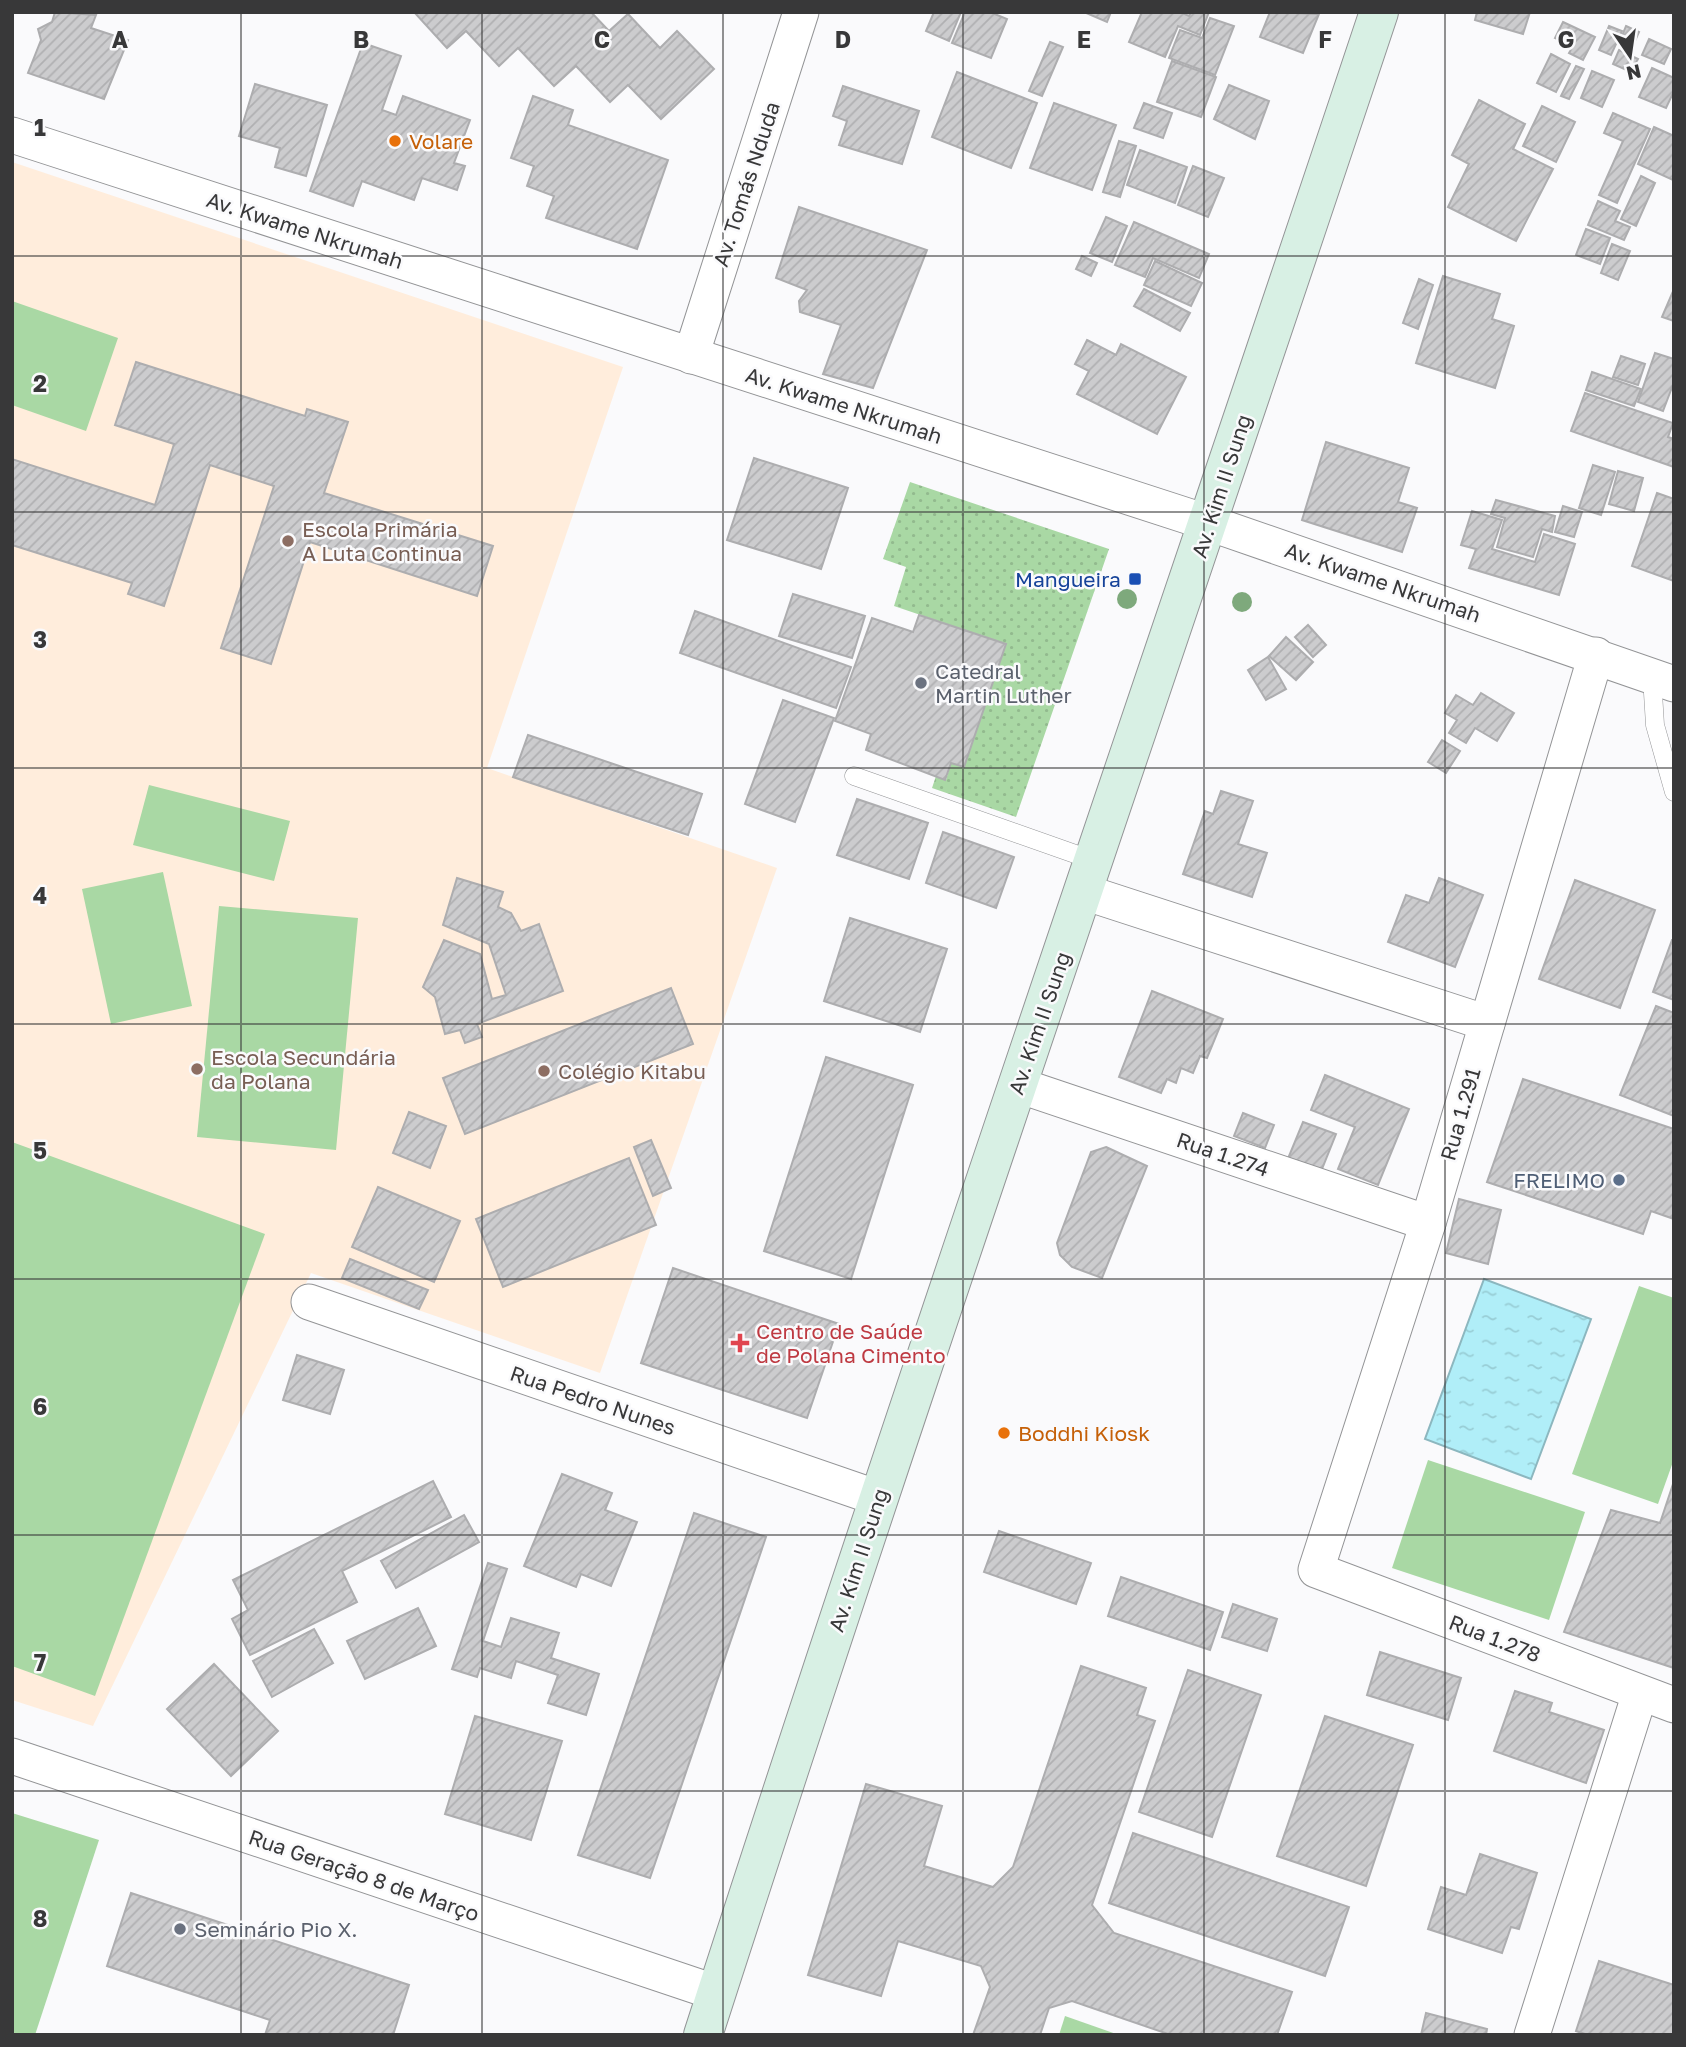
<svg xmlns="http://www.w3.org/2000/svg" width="1686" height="2047" font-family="'Golos Text',sans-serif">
<defs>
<pattern id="garden-dots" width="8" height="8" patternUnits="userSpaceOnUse" patternTransform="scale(1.75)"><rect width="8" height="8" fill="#a9d8a4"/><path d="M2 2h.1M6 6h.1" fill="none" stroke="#92ba8e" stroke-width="1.8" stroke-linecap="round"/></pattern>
<pattern id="water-ripples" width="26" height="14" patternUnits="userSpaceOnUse" patternTransform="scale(1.75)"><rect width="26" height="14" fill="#b0eef8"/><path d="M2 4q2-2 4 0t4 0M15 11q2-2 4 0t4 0" fill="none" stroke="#98cdd5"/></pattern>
<pattern id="building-hatch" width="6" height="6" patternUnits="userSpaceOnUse" patternTransform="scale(1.75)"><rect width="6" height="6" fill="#ccccce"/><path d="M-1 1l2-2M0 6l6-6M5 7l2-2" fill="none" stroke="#b0b0b2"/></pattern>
</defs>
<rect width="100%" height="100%" fill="#fafafc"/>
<!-- education -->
<path fill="#ffeddc" d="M12 162 623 367 487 768 777 868 600 1373 311 1273 93 1726 12 1700Z"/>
<!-- green -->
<g fill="#a9d8a4">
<path d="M12 301 118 338 86 431 12 405Z"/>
<path d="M149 785 290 821 274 881 133 845Z"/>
<path d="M163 872 192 1006 111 1024 82 889Z"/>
<path d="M219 906 358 918 336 1150 197 1137Z"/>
<path d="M12 1142 265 1234 95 1696 12 1666Z"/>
<path d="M1639 1286 1674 1298V1459L1658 1504 1572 1474Z"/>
<path d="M1428 1460 1585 1512 1549 1620 1392 1568Z"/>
<path d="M12 1813 99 1840 35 2035H12Z"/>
<path d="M1065 2016 1119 2035H1059Z"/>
</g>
<!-- garden -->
<path fill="url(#garden-dots)" d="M910 482 1109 549 1016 817 932 788 936 776 946 780 951 763 964 766 1006 644 894 606 906 567 883 559Z"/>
<!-- water -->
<path fill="url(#water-ripples)" stroke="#8cb7bf" stroke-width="2" d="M1484 1279 1591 1319 1531 1479 1425 1439Z"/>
<!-- building -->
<g fill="url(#building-hatch)" stroke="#adadaf" stroke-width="2">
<path d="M55 12 96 15 91 28 128 40 104 99 28 73 41 40 38 29 52 22Z"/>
<path d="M414 12H591L609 31 628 14 660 48 677 31 714 69 661 119 628 85 610 102 576 66 554 86 518 48 499 66 466 31 447 48Z"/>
<path d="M934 12H961L949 41 926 31Z"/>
<path d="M965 12H990L1007 19 991 58 952 43Z"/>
<path d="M1084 12H1111L1107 22Z"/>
<path d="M1142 12H1180L1189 16 1191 12H1209L1200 35 1178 26 1165 57 1129 42Z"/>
<path d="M1270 12 1319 14 1303 53 1260 37Z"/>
<path d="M1477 12H1530L1523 34 1475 20Z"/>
<path d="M1210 18 1234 26 1215 75 1169 58 1180 30 1202 38Z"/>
<path d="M1563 22 1595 37 1583 60 1569 53 1573 46 1555 38Z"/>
<path d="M1609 26 1622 31 1611 55 1599 50Z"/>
<path d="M1626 26 1639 32 1635 41 1622 36Z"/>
<path d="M1649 39 1671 49 1664 64 1642 55Z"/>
<path d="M1050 42 1063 47 1042 96 1029 91Z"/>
<path d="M363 43 401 56 382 110 396 115 403 96 470 120 454 163 465 166 457 190 422 178 414 200 362 181 353 206 310 191Z"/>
<path d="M1619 50 1638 59 1631 72 1613 64Z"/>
<path d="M1551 54 1570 64 1556 92 1537 83Z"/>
<path d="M1172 61 1216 77 1201 117 1157 102Z"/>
<path d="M1576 66 1584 69 1569 99 1561 96Z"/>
<path d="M1652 68 1674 78V91L1666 108 1639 97Z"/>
<path d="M1592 71 1614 80 1602 107 1581 98Z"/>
<path d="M957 72 1037 103 1011 168 932 137Z"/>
<path d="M255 84 327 105 306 176 275 167 280 148 239 136Z"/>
<path d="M1229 85 1269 101 1255 139 1214 119Z"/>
<path d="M843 86 919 111 902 164 839 145 847 121 833 116Z"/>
<path d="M533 96 573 110 568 125 668 160 637 249 546 218 554 196 527 186 534 166 511 158Z"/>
<path d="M1479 100 1525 124 1513 149 1553 169 1516 241 1448 207 1469 164 1452 155Z"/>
<path d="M1054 103 1116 125 1092 190 1030 168Z"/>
<path d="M1144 103 1172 113 1163 138 1134 128Z"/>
<path d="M1542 106 1575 122 1556 162 1523 146Z"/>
<path d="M1613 113 1650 129 1617 203 1599 195 1623 141 1604 133Z"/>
<path d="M1654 127 1674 136 1673 180 1638 164Z"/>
<path d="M1119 141 1136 146 1120 197 1103 192Z"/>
<path d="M1140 150 1187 167 1175 203 1127 185Z"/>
<path d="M1193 166 1224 178 1208 217 1178 205Z"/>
<path d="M1641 176 1655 183 1636 226 1621 219Z"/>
<path d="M1598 201 1620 211 1615 221 1630 227 1624 240 1588 225Z"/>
<path d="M799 207 927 250 873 388 823 374 841 325 800 312 799 301 807 290 776 278Z"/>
<path d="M1106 217 1127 226 1112 262 1090 253Z"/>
<path d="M1134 222 1209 254 1199 278 1153 258 1145 277 1115 265Z"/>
<path d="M1586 229 1610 238 1600 264 1576 255Z"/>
<path d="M1612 244 1630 251 1618 280 1601 273Z"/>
<path d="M1082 256 1097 263 1091 276 1076 269Z"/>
<path d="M1155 261 1202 283 1191 306 1144 285Z"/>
<path d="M1443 276 1500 294 1492 319 1514 326 1495 388 1416 363Z"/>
<path d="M1419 279 1433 285 1418 329 1403 323Z"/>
<path d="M1144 289 1190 313 1180 331 1134 306Z"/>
<path d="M1674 289V321L1662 317Z"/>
<path d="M1087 340 1116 355 1121 344 1186 377 1157 434 1077 394 1089 371 1075 364Z"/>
<path d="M1655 353 1674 359V382L1663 411 1638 402Z"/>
<path d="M1621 356 1645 364 1638 385 1613 377Z"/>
<path d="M136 362 305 416 307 409 348 422 324 493 493 546 477 596 310 542 271 664 221 648 274 486 210 465 164 606 128 594 132 583 12 545V459L155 505 174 444 115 425Z"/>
<path d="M1592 372 1641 389 1634 406 1586 390Z"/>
<path d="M1585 393 1673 423 1668 437 1674 439V467L1571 431Z"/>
<path d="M1326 442 1409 468 1398 502 1417 508 1402 552 1302 520Z"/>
<path d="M754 458 848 488 821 569 727 540Z"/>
<path d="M1593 465 1615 472 1601 515 1579 508Z"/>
<path d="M1618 471 1643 478 1634 511 1609 504Z"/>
<path d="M1657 493 1674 499V581L1632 566Z"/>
<path d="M1496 500 1555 516 1552 532 1542 529 1533 557 1497 547 1505 518 1491 514Z"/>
<path d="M1563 506 1582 512 1574 537 1555 532Z"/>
<path d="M1472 511 1502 520 1492 549 1535 562 1544 534 1575 544 1559 595 1469 568 1476 549 1461 545Z"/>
<path d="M793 594 865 616 852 658 779 636Z"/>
<path d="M695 611 851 667 836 708 680 653Z"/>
<path d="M919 615 1006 644 964 767 951 763 945 780 866 750 871 734 835 721 872 618 913 632Z"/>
<path d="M1308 625 1326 645 1313 657 1295 637Z"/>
<path d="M1286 637 1313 662 1296 680 1269 656Z"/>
<path d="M1268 657 1286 689 1266 700 1248 670Z"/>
<path d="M1481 693 1514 713 1497 741 1475 728 1466 743 1449 733 1457 720 1445 713 1456 695 1473 705Z"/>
<path d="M783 700 834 718 795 822 745 804Z"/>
<path d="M528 735 702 794 688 835 513 777Z"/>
<path d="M1442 740 1460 751 1446 773 1428 762Z"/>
<path d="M1221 791 1253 801 1238 844 1267 853 1252 897 1183 874 1205 811 1213 814Z"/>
<path d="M857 799 928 823 909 879 837 855Z"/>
<path d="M943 832 1014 857 996 908 926 883Z"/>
<path d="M457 878 503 892 498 907 511 913 521 931 539 924 563 991 477 1024 482 1037 465 1043 460 1030 445 1034 435 997 423 987 444 940 480 954 492 999 506 995 489 944 443 925Z"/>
<path d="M1439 878 1483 895 1455 967 1388 942 1406 895 1429 903Z"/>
<path d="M1575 880 1655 910 1620 1008 1539 979Z"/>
<path d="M850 918 947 949 920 1032 824 1001Z"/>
<path d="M1672 940H1674V1000L1653 992Z"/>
<path d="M671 988 693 1044 465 1134 443 1078Z"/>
<path d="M1152 991 1223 1019 1207 1058 1200 1056 1193 1073 1181 1068 1176 1083 1167 1079 1161 1093 1119 1077Z"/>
<path d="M1656 1006 1674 1013V1116L1620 1095Z"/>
<path d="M826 1057 913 1085 851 1279 764 1251Z"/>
<path d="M1325 1075 1409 1109 1378 1185 1338 1169 1355 1127 1311 1110Z"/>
<path d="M1523 1079 1674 1129V1219L1651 1211 1643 1234 1487 1182Z"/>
<path d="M409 1112 446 1126 430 1168 393 1153Z"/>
<path d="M1243 1113 1274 1125 1265 1148 1234 1136Z"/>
<path d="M1303 1122 1336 1134 1320 1174 1287 1161Z"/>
<path d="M651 1140 671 1188 653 1196 634 1147Z"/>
<path d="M1106 1147 1147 1166 1102 1278 1072 1267 1060 1255 1057 1243 1091 1152Z"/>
<path d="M629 1158 656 1225 503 1287 476 1219Z"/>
<path d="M378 1187 460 1221 434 1282 352 1247Z"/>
<path d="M1459 1199 1501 1210 1488 1264 1446 1253Z"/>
<path d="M350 1259 428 1290 419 1309 342 1278Z"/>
<path d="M673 1268 839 1324 807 1418 641 1363Z"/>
<path d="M297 1355 344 1370 330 1414 283 1400Z"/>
<path d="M562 1474 612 1493 605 1510 637 1522 611 1586 581 1574 576 1587 524 1566Z"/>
<path d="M433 1481 451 1517 342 1571 357 1602 250 1655 232 1619 248 1610 233 1580Z"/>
<path d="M1674 1481V1668L1564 1632 1611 1510 1660 1523Z"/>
<path d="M694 1513 766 1537 650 1878 578 1855Z"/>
<path d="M464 1515 479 1542 396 1588 381 1561Z"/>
<path d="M999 1531 1091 1563 1076 1604 984 1572Z"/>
<path d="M488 1563 507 1569 483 1641 501 1647 511 1618 559 1633 551 1658 599 1674 586 1715 548 1703 558 1675 516 1661 511 1678 480 1668 477 1677 452 1669Z"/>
<path d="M1121 1577 1223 1612 1210 1650 1108 1616Z"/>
<path d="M1233 1604 1277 1619 1267 1651 1222 1637Z"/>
<path d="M418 1608 436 1646 365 1679 347 1641Z"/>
<path d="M314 1629 333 1663 272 1697 253 1661Z"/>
<path d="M1380 1652 1461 1678 1448 1720 1367 1695Z"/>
<path d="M214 1664 278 1731 231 1776 167 1709Z"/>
<path d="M1081 1666 1146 1688 1137 1715 1155 1721 1092 1905 1114 1933 1292 1992 1277 2035H1171L1072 2001 1049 2008 1040 2035H973L990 1987 981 1966 898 1941 881 1996 808 1975 866 1784 942 1806 924 1866 993 1887 1013 1867Z"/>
<path d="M1188 1670 1261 1695 1212 1837 1139 1812Z"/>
<path d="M1515 1691 1552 1703 1549 1712 1604 1730 1586 1783 1494 1751Z"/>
<path d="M475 1716 562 1741 531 1840 445 1814Z"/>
<path d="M1325 1716 1413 1745 1366 1886 1277 1856Z"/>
<path d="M1133 1833 1349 1907 1325 1976 1109 1903Z"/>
<path d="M1480 1854 1537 1873 1519 1929 1511 1927 1502 1953 1428 1929 1441 1887 1466 1895Z"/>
<path d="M131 1893 409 1985 393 2035H265L270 2020 107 1966Z"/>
<path d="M1599 1961 1674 1985V2035H1588L1576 2031Z"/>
<path d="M1426 2013 1487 2029 1486 2035H1421Z"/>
</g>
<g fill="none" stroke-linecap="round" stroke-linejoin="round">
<defs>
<g id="lane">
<path d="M1652 677 1655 725 1674 792"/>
<path d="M854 776 1095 861"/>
</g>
<g id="street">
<path d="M12 135 1209 523 1674 684"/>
<path d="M691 356 801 12"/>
<path d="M1596 655 1428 1223 1316 1570 1674 1705"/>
<path d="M1084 892 1487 1023"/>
<path d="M1018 1085 1428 1223"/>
<path d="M309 1302 878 1498"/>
<path d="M12 1756 717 1993"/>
<path d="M1532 2035 1640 1693"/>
</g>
<path id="secondary" d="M703 2035C921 1358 1154 687 1379 12"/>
</defs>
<!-- lane casing -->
<use href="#lane" stroke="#939496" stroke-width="19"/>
<!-- street casing -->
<use href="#street" stroke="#939496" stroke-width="37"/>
<!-- secondary casing -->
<use href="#secondary" stroke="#939496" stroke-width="40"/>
<!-- lane -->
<use href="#lane" stroke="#fff" stroke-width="18"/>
<!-- street -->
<use href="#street" stroke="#fff" stroke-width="35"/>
<!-- secondary -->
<use href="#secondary" stroke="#d8f0e4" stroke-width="38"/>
</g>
<!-- trees -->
<g fill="#7ea97c">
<circle cx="1127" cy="599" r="10"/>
<circle cx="1242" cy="602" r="10"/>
</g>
<!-- grid -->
<path fill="none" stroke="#383839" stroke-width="2" stroke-opacity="0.55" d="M241 12V2035M482 12V2035M723 12V2035M963 12V2035M1204 12V2035M1445 12V2035M12 256H1674M12 512H1674M12 768H1674M12 1024H1674M12 1279H1674M12 1535H1674M12 1791H1674"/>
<!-- markers -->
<g fill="#e8710a" stroke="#fafafc" stroke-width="2.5">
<circle cx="395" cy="141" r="7"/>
<circle cx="1004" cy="1433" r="7"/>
</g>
<g fill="#8d6e63" stroke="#fafafc" stroke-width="2.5">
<circle cx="288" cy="541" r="7"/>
<circle cx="197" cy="1069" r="7"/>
<circle cx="544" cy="1071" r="7"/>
</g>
<rect fill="#1a4fb4" stroke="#fafafc" stroke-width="2.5" x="1128" y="572" width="14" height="14" rx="3.5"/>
<g fill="#6b7280" stroke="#fafafc" stroke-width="2.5">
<circle cx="921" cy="683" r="7"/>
<circle cx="180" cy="1929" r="7"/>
</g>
<circle fill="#5c6f8a" stroke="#fafafc" stroke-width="2.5" cx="1619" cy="1180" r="7"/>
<path fill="#e0444e" stroke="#fafafc" stroke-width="2.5" d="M736.5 1332.5h7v7h7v7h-7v7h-7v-7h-7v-7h7z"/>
<g text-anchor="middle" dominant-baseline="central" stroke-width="5" stroke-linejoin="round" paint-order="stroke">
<!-- food labels -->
<g font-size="21" fill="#c56008" stroke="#fafafc" text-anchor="start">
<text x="409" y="141">Volare</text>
<text x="1018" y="1433">Boddhi Kiosk</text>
</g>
<!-- street labels -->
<g font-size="21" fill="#383839" stroke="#fafafc">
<text transform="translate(746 184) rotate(-72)">Av. Tomás Nduda</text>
<text transform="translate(305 230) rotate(18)">Av. Kwame Nkrumah</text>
<text transform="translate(844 405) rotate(18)">Av. Kwame Nkrumah</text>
<text transform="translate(1221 486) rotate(-72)">Av. Kim II Sung</text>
<text transform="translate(1383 582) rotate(19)">Av. Kwame Nkrumah</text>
<text transform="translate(1039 1023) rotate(-71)">Av. Kim II Sung</text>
<text transform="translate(1460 1114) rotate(-74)">Rua 1.291</text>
<text transform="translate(1223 1154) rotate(19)">Rua 1.274</text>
<text transform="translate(593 1400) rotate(19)">Rua Pedro Nunes</text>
<text transform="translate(858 1560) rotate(-72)">Av. Kim II Sung</text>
<text transform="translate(1495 1638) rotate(21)">Rua 1.278</text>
<text transform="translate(364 1875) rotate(19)">Rua Geração 8 de Março</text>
</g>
<!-- education labels -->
<g font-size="21" fill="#785e54" stroke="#fafafc" text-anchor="start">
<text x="302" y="529">Escola Primária<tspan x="302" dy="24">A Luta Continua</tspan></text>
<text x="211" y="1057">Escola Secundária<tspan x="211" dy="24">da Polana</tspan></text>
<text x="558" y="1071">Colégio Kitabu</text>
</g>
<!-- transit labels -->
<g font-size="21" fill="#164399" stroke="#fafafc" text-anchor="end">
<text x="1121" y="579">Mangueira</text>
</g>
<!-- worship labels -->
<g font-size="21" fill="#5b616d" stroke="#fafafc" text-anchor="start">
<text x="935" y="671">Catedral<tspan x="935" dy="24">Martin Luther</tspan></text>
<text x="194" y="1929">Seminário Pio X.</text>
</g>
<!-- service labels -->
<g font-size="21" fill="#4e5e75" stroke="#fafafc" text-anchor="end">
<text x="1605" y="1180">FRELIMO</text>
</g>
<!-- health labels -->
<g font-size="21" fill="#be3a42" stroke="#fafafc" text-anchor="start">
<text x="756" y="1331">Centro de Saúde<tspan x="756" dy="24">de Polana Cimento</tspan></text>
</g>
</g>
<g font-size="23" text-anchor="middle" font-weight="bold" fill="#383839" stroke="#fafafc" stroke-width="5" stroke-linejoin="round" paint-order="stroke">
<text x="120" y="48">A</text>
<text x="361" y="48">B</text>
<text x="602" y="48">C</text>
<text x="843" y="48">D</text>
<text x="1084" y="48">E</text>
<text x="1325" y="48">F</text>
<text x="1566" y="48">G</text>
<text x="40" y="136">1</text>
<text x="40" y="392">2</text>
<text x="40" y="648">3</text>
<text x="40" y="904">4</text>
<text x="40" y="1159">5</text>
<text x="40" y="1415">6</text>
<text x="40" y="1671">7</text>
<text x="40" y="1927">8</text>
</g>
<!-- border -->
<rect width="1686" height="2047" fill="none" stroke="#383839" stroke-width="28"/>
<!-- north arrow -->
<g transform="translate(1630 56) rotate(167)" stroke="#fafafc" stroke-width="5" paint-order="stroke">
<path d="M0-5L12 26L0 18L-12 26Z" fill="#383839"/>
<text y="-10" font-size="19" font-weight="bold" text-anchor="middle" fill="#383839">N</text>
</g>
</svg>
